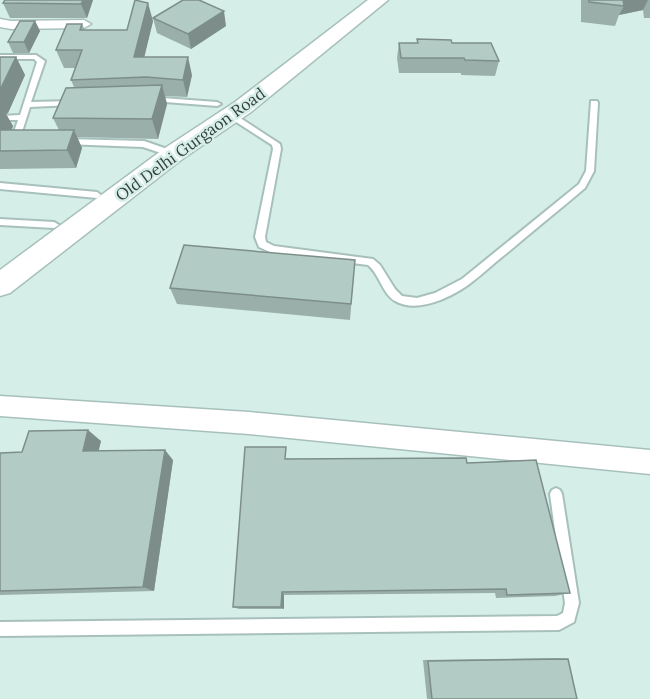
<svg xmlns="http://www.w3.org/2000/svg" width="650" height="699" font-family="Lora,serif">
<rect width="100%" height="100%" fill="#d5eee8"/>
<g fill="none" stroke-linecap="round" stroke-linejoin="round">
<defs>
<g id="service">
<path d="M0 55H36L45 61 31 102 73 101 77 103 73 105 30 107 20 138 22 142 18 145 15 144 12 138 18 120H0V116L20 115 37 62 34 59H0Z"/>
<path d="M149 97 217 102 221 104 217 106 152 101 148 99Z"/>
<path d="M591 101H597L598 103 594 171 585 188C559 210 533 231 507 253 494 263 482 275 468 285 451 297 417 314 395 301 382 293 380 275 368 265L272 253 259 247 255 237 273 149 272 145 227 116 228 114H234L280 144 281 149 265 237 266 242 274 246 373 259 380 265 395 289 402 296 417 298 435 293 462 279 579 184 586 171Z"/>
<path d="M67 139 144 141 176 152 177 154 173 157 143 147 64 144 63 142Z"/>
<path d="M0 183 97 192 101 195 97 198 0 189Z"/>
<path d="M0 219 54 222 59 225 54 228 0 225Z"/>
<path d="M556 488 560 490 562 494 579 603 574 622 559 630 0 636V622L557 616 563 613 565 603 550 494 552 490Z"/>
</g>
<g id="minor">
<path d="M0 19 11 21 84 20 91 24 84 28 11 29 0 27Z"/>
<path d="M0 396 249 412 650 450V474L249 434 0 416Z"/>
</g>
<path id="secondary" d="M368 0H388L251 112 181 160 10 293 0 296V270L165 148 235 102Z"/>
</defs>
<!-- service casing -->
<use href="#service" stroke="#a8c0bb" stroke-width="4"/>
<!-- minor casing -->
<use href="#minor" stroke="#a8c0bb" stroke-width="3"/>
<!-- secondary casing -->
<use href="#secondary" stroke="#a8c0bb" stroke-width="3"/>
<!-- service -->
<use href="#service" fill="#fff" fill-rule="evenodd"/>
<!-- minor -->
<use href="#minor" fill="#fff" fill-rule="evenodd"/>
<!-- secondary -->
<use href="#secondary" fill="#fff" fill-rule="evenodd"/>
</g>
<!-- wall -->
<g fill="#9aafa9">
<path d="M93 0 87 18H10L3 3Z"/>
<path d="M581 0H650V18H644L643 10 619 15 615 26 581 22Z"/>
<path d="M153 18 226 26 191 49 157 33Z"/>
<path d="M35 21 40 31 29 53H13L8 42Z"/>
<path d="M153 21 144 57 192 75 187 97 165 96 167 104 158 139 77 137 82 148 76 168 0 169V57H16L25 75 8 113 6 114 13 126 12 130H59L53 118 74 87 71 80 75 68H64L56 50 82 24 85 30H127Z"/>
<path d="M417 39 452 43 499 61 495 76 461 75V73H399L397 58 399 43H417Z"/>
<path d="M355 260 350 320 177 304 170 288Z"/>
<path d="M101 441 98 451 173 460 154 591 0 595V453L22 452Z"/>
<path d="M288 457V459L467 463 570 593 555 596 496 598 495 593 284 595V609H239L233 607Z"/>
<path d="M556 658 568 659 577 699H427L423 660Z"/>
</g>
<!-- shaded-wall -->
<g fill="#7d8e8a">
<path d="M83 0H93L87 18 81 4Z"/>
<path d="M621 0H648L643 10 619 15 624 6Z"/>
<path d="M148 3 153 21 140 75 134 57Z"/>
<path d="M224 11 226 26 191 49 188 34Z"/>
<path d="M35 21 40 31 29 53 24 42Z"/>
<path d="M16 57 25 75 8 113 6 114 13 126 4 147 0 140V90Z"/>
<path d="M188 57 192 75 187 97 183 80Z"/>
<path d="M162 85 167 104 158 139 152 119Z"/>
<path d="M74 130 82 148 76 168 67 150Z"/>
<path d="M88 430 101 441 96 462 83 451Z"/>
<path d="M165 450 173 460 154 591 143 587Z"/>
<path d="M282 592 284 595V609L281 607Z"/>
</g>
<!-- building -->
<g fill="#b3cbc5" stroke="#7d8e8a" stroke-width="1.5">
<path d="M5 0H83L81 4 3 3Z"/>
<path d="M135 0 148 3 134 57H188L183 80 146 77 71 80 82 50H56L67 24H82L80 30H127Z"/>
<path d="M183 0H199L224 11 188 34 153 18Z"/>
<path d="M589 0H623L624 6 589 2Z"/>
<path d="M20 21H35L24 42H8Z"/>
<path d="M417 39 451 40 452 43H491L499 61 465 60 464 58H401L399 43H418Z"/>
<path d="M0 57H16L0 90Z"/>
<path d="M162 85 152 119 53 118 66 88Z"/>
<path d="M0 130H74L67 150 0 151Z"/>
<path d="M184 245 355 260 351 304 170 288Z"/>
<path d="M88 430 83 451 165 450 143 587 0 591V453L22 452 29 431Z"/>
<path d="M245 447H286L285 459 466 458 467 463 536 460 570 593 507 595 506 589 282 592 281 607H233Z"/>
<path d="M568 659 577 699H432L428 661Z"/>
</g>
<g text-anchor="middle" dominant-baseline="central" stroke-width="5" stroke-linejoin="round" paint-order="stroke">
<!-- far-street labels -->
<g font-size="16" fill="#353f3d" stroke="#d5eee8">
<text transform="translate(190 144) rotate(-36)">Old Delhi Gurgaon Road</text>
</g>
</g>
</svg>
